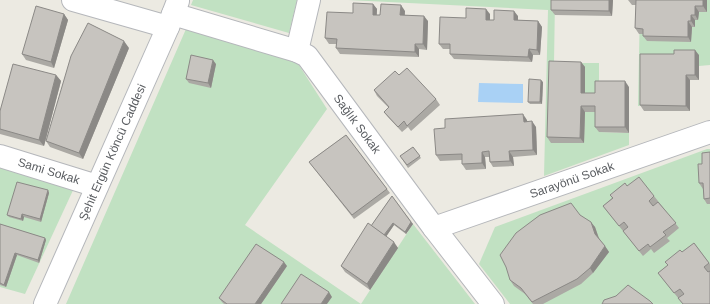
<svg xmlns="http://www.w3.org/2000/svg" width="710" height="304" font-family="Arial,sans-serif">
<rect width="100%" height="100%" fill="#eceae2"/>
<!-- green -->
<g fill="#c1e1c2">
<path d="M193 0H297L289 33 191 5Z"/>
<path d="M348 0H555L554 63H599V98H585L584 143 585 112H599V132L629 133V145L544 176 548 10Z"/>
<path d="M632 0H710V65L699 66V55L644 106H638L640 5Z"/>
<path d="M186 29 297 62 327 109 245 225 361 304H66Z"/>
<path d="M707 149H710V304H510L479 264 495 227Z"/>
<path d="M0 164 75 186 25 294 0 287Z"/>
<path d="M413 224 475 304H361Z"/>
</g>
<!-- water -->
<path fill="#a9d1f5" d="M479 83 523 84V103L478 102Z"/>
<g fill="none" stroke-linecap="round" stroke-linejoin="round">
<defs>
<g id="minor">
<path d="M73 0 168 27"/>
<path id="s1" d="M173 14 297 51 307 56 434 228 493 304"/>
<path d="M297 51 309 0"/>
<path id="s2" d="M0 156 97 186"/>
<path id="s3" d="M434 228 710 132"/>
<path id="s4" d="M45 304 168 27 178 1"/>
</g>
</defs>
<!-- minor casing -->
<use href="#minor" stroke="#b5b7bb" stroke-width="24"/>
<!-- minor -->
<use href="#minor" stroke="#fff" stroke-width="22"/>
</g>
<!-- wall -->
<g fill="#aba9a4">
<path d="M613 0 612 16 555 15 551 10Z"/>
<path d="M628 0H707V12H699L698 20H695V27H692L691 42 647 41 643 36V34H639L635 28 636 5H632Z"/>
<path d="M373 4 377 9V15H380L405 11V15L428 21 427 50 419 49V57L340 54 336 48V44H329L325 38 353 13Z"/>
<path d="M64 14 68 20 54 68 26 60 22 54Z"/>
<path d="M490 14V20H494L518 16V20L538 21 542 27 540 55H533L532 62 454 59 450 54V49H443L439 44 466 18Z"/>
<path d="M129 48 83 159 50 147 46 141Z"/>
<path d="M699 55V80H690V111H644L640 105Z"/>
<path d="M581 62 585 67V93H595L629 87V133L599 132 595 127V112H585L584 143H551L547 137Z"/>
<path d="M216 64 211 88 189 83 186 79Z"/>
<path d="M56 75 61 81 44 146 0 134V111Z"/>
<path d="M399 75 436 99 440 105 411 131 408 127 402 132 388 117 384 112 389 108 377 96 374 90Z"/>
<path d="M543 82 542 104H530L528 102Z"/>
<path d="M527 120V121L536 127 537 155 513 157 514 166 493 167 490 162 489 157H485L486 169 466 170 462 164V160L440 161 436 155 445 128Z"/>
<path d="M346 135 390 193 354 219 309 162Z"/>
<path d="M413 147 421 158 408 168 400 156Z"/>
<path d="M710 152V204H707L704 199 703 189 699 183 702 164Z"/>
<path d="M627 186 654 196 679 228 667 238 670 241 654 253 651 249 643 256 603 206 612 198 610 195Z"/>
<path d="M48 190 49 193 41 222 24 217 23 221 9 217 7 215Z"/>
<path d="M392 196 413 224 406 234 394 225 386 237 398 248 370 290 345 272 341 266 371 226Z"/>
<path d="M580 215 595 227 599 238 609 252 593 273 581 284 543 304H533L525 294 514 286 510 280Z"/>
<path d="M0 224 45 238 46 240 39 263 17 255 6 287 0 285Z"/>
<path d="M694 243 710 264V304H683L658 273 668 265 665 262 682 252Z"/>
<path d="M287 266 261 304H224L222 302 219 298Z"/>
</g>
<!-- shaded-wall -->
<g fill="#8b8986">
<path d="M609 0H613L612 16 609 11Z"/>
<path d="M703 0H707V12L703 6Z"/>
<path d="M373 4 377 9 376 20 373 15Z"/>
<path d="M401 5 405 11 404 20 400 15Z"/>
<path d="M695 6 699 12 698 20 695 15Z"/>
<path d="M486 9 490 14V26L486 20Z"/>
<path d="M514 11 518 16V26L514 20Z"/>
<path d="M64 14 68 20 54 68 51 62Z"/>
<path d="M691 15 695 20V27L691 21Z"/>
<path d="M424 16 428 21 427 50 423 44Z"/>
<path d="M538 21 542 27 540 55 537 50Z"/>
<path d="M688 21 692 27 691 42 688 37Z"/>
<path d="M124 41 129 48 83 159 79 153Z"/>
<path d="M415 44 419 49V57L415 52Z"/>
<path d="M529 49 533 55 532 62 528 57Z"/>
<path d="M695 50 699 55V80L695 75Z"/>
<path d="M213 60 216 64 211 88 208 83Z"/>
<path d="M581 62 585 67V98L581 93Z"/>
<path d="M56 75 61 81 44 146 39 140Z"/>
<path d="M686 75 690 80V111L686 106Z"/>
<path d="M541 80 543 82 542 104 540 102Z"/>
<path d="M625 81 629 87V133L625 127Z"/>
<path d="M581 106 585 112 584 143 580 138Z"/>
<path d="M523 114 527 120 528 127 524 122Z"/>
<path d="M532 121 536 127 537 155 533 150Z"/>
<path d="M509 151 513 157 514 166 510 161Z"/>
<path d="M482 152 485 157 486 169 482 163Z"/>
<path d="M48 190 49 193 41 222 40 219Z"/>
<path d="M22 214 24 217 23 221 21 219Z"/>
<path d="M411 222 413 224 406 234 405 232Z"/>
<path d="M591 222 595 227 599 239 595 234Z"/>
<path d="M393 223 394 225 385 238 384 236Z"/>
<path d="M45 238 46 240 39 263 38 260Z"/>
<path d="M394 242 398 248 370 290 367 284Z"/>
<path d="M605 246 609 252 593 273 590 268Z"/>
<path d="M15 253 17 255 6 287 4 285Z"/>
<path d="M284 262 287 266 261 304H255Z"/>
<path d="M329 292 332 297 327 304H321Z"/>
</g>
<!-- building -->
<g fill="#c7c4bf" stroke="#8b8986">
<path d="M551 0H609V11L551 10Z"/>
<path d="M636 0H703V6H695V15H691V21H688V37L643 36V29L635 28Z"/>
<path d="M353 3 373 4V15H380L381 4 401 5 400 15 424 16 423 44H415V52L336 48 337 39 325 38 327 12 353 13Z"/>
<path d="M36 6 64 14 51 62 22 54Z"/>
<path d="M466 8 486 9V20H494V10L514 11V20L538 21 537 50 529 49 528 57 450 54V44H439L440 17 466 18Z"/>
<path d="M88 23 124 41 79 153 46 141 71 56Z"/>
<path d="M674 50H695V75H686V106L640 105V54H674Z"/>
<path d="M191 55 213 60 208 83 186 79Z"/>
<path d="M549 61 581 62V93H595V81H625V127H595V106H581L580 138 547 137Z"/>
<path d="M13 64 56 75 39 140 0 129V111Z"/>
<path d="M407 68 436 99 407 126 404 121 398 127 384 112 389 107 374 90 395 71 399 75Z"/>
<path d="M529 79 541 80 540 102H528Z"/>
<path d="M523 114 524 122 532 121 533 150 509 151 510 161 490 162 489 151 482 152V163L462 164V154L436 155 434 129 445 128V119Z"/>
<path d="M346 135 387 189 352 215 309 162Z"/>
<path d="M413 147 420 156 407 165 400 156Z"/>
<path d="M710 152V198L704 199 703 183H699L698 164H702V153Z"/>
<path d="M639 177 654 196 649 201 653 206 658 202 676 223 663 232 666 235 650 247 648 244 639 251 623 231 628 227 624 222 619 226 603 206 613 198 610 195 625 183 627 186Z"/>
<path d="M17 182 48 190 40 219 22 214 21 219 7 215Z"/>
<path d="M392 196 411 222 405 232 393 223 384 235 371 226Z"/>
<path d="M571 203 580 215 591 222 595 234 605 246 590 268 577 279 532 302 521 288 510 280 506 267 500 255 516 233 540 215Z"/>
<path d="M368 223 394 242 367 284 341 266Z"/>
<path d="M0 224 45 238 38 260 15 253 4 285 0 283Z"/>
<path d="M694 243 709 263 704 267 708 272 710 271V304H683L678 298 684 294 680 289 674 293 658 273 668 265 665 262 680 250 682 252Z"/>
<path d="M256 244 284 262 255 304H227L219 298Z"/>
<path d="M301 274 329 292 321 304H281Z"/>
<path d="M628 285 650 301 653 304H602L604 300 616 296Z"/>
</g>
<g text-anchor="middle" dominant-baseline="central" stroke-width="4" stroke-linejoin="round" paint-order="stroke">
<!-- street labels -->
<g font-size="12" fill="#5a5d61" stroke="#fff">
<text stroke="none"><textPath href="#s1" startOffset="225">Sağlık Sokak</textPath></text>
<text stroke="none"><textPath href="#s4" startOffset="166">Şehit Ergün Köncü Caddesi</textPath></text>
<text stroke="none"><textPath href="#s2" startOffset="51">Sami Sokak</textPath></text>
<text stroke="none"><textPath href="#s3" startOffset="146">Sarayönü Sokak</textPath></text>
</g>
</g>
</svg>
